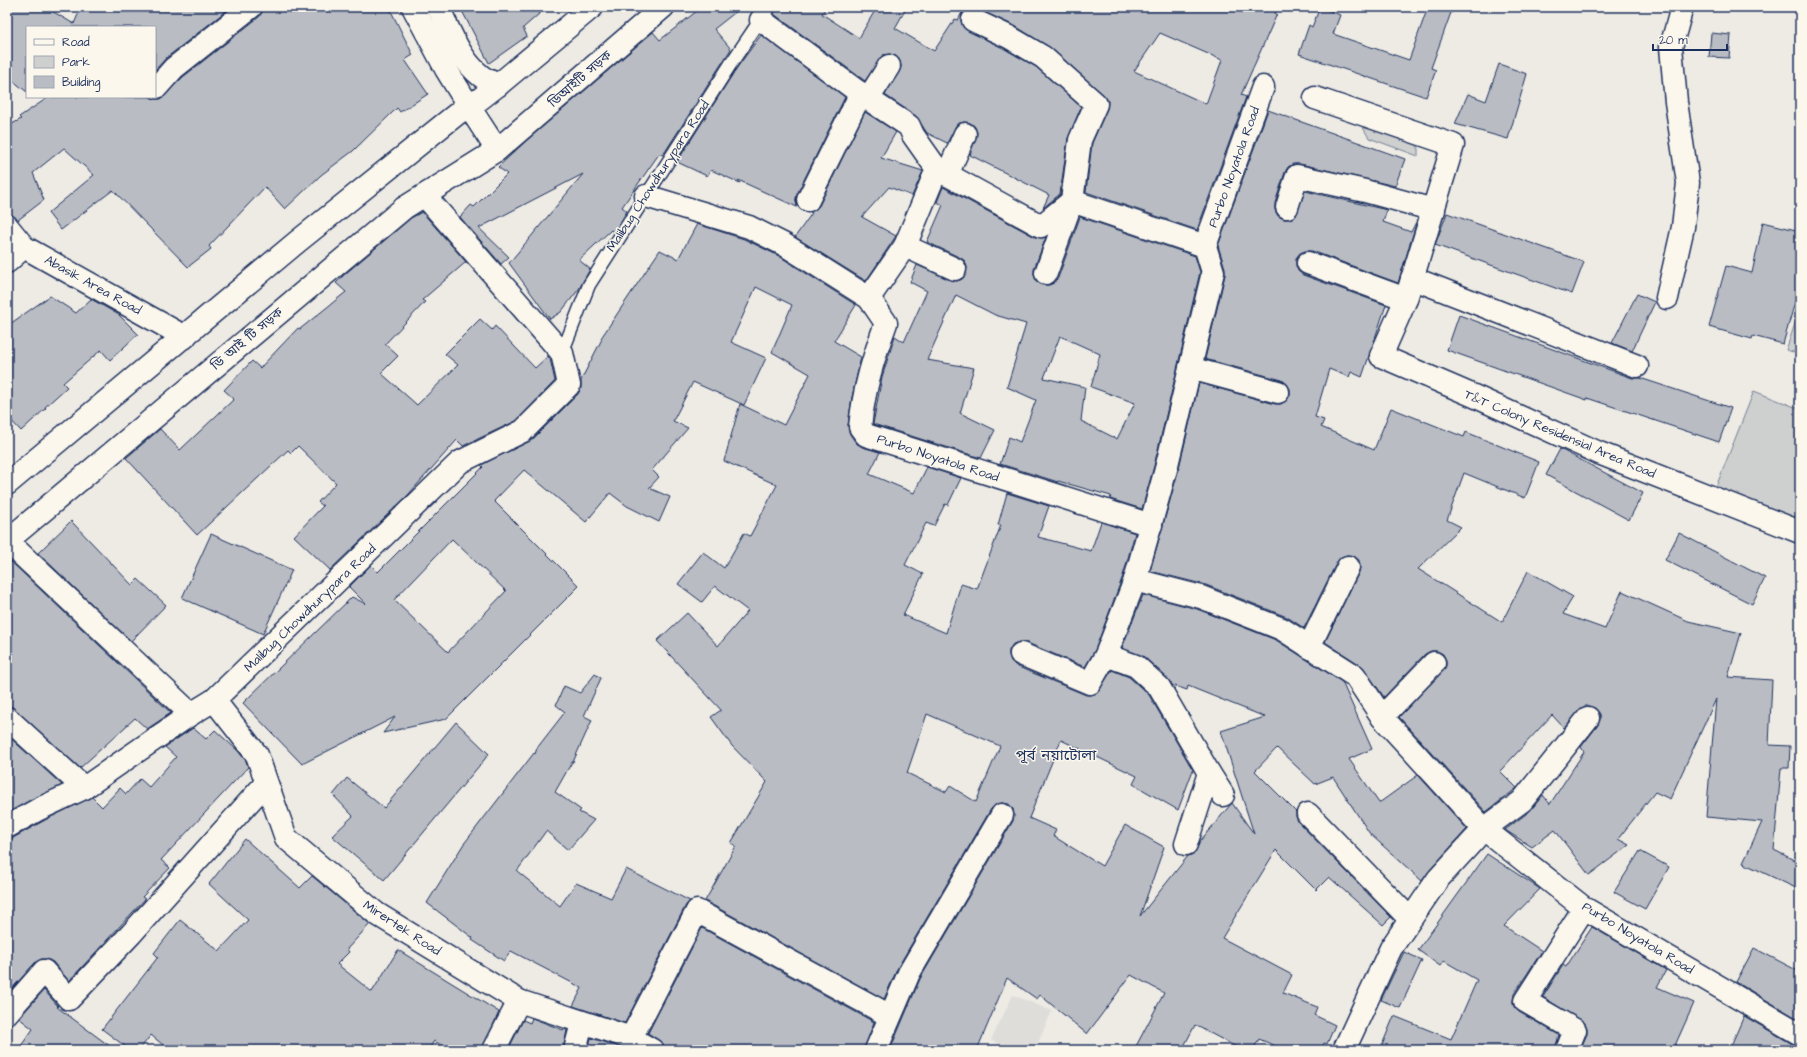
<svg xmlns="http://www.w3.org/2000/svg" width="1807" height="1057" font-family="'Architects Daughter','Noto Sans Bengali',sans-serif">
<rect width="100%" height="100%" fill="#eeebe4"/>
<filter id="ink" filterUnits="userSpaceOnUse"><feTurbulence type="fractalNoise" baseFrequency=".025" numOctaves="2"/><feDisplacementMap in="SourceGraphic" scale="8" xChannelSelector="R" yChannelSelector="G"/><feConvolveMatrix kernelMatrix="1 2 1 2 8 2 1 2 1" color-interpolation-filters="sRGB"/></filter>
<g filter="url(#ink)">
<!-- built -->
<path fill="#deddda" d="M1013 995 1052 1011 1035 1050H1011L991 1040Z"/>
<!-- green -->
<g fill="#cecfcf" stroke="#747f96">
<path d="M1358 119 1418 144V156L1369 138Z"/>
<path d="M1800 309V354L1786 350Z"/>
<path d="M1754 391 1800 409V531L1712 497Z"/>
</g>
<!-- building -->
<g fill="#b9bcc3" stroke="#1b2f5e" fill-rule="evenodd">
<path d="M13 7H45L74 24 81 7H231L166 58 155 70V27H27V92L7 76V17Z"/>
<path d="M263 7H389L413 55 405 60 428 94 400 112 397 108 353 151 321 175 285 209 265 187 209 246 211 249 188 267 113 190 61 230 48 213 94 175 64 148 33 173 44 200 18 220 12 215 7 214V127L21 119 19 117 49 97H150L155 99H161L183 77 259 17 262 12Z"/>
<path d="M460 7H547L523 28 527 36 489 63Z"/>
<path d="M702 7H742L714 29 731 49 663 155 659 154 622 207 627 211 615 231 614 232 611 230 579 260 590 269 579 289 561 312 550 319 509 263 583 174 479 228 509 257 501 264 460 217 471 205 474 207 507 174 498 167 527 140 653 32 660 40Z"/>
<path d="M776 7H826L822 14 859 38 877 7H907L895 28 934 51 955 19 958 20 965 7H1277L1275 14H1277L1241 95 1246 97 1197 230 1086 192 1092 143 1107 109 1108 101 1104 95 1051 48 1015 26 978 9 972 8 966 10 962 14 961 21 963 27 968 31 1003 48 1036 67 1081 107 1068 138 1060 194 1043 208 1049 195 970 155 977 133 975 127 970 123 964 122 957 124 947 143 927 133 916 116 885 95 901 67 900 61 896 56 890 54 883 55 865 81 774 14ZM1160 33 1222 60 1206 104 1134 71Z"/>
<path d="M1320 7 1340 15 1333 34 1409 60 1428 7H1453L1431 68 1436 70 1426 97 1299 54 1309 25 1312 27Z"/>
<path d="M1711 33 1731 35 1729 58 1709 57Z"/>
<path d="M761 35 845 97 797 194 796 200 797 207 738 180 740 183 711 170 707 176 677 162 736 69Z"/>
<path d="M1499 64 1527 74 1508 139 1455 124 1468 94 1486 101Z"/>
<path d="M1268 110 1405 159 1395 186 1300 164H1293L1288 167 1285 172 1275 203V210L1278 216 1284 219H1289L1296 216 1305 191 1387 210 1383 222 1411 232 1418 218 1398 283 1312 251H1305L1300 253 1296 258V266L1298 271 1303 275 1386 305 1362 377 1351 372 1349 377 1329 369 1315 417 1324 420 1321 427 1374 450 1391 408 1464 437 1466 432 1539 462 1525 498 1464 473 1447 520 1461 527 1418 569 1502 622 1528 571 1573 597 1563 614 1605 629 1622 591 1688 621 1741 633 1728 677 1772 680 1769 745 1790 746 1789 768H1781L1774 850 1800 863V890L1743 863 1762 822 1706 817 1716 699 1670 799 1655 792 1618 839 1629 845 1589 875 1555 830 1532 847 1505 830 1530 811 1543 795 1550 804 1584 752 1581 747 1598 725 1600 720V714L1595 708 1589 706 1583 707 1564 728 1552 715 1500 771 1517 788 1486 812 1399 717 1443 671 1446 666V660L1443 654 1437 651H1431L1425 654 1384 697 1362 666 1325 642 1359 572 1360 566 1359 560 1354 556 1347 555 1341 557 1337 562 1304 628 1287 617 1206 585 1150 571 1178 472 1199 383 1275 404H1281L1286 401 1290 395V389L1287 384 1282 380 1205 359 1225 275V268L1218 246Z"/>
<path d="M865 112 896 132 881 158 923 171 912 196 889 187 862 217 896 236 866 281 795 237 812 213 810 212 815 210 819 206Z"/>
<path d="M943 187 1035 237 1042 238 1046 237 1034 269V275L1036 281 1042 285H1049L1054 283 1058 278 1080 217 1195 256 1200 272 1154 466 1142 509 1110 499 1111 496 1058 481V482L1000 464 1009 437 1020 442 1036 400 1007 387 1026 324 995 315 956 295 927 360 974 368 960 413 995 430 981 458 873 424 882 377 895 336 904 342 927 291 910 282 917 265 950 280 957 281 962 279 966 274 967 267 965 261 961 258 927 242 943 205 937 202ZM1060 336 1100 354 1091 387 1135 403 1117 439 1081 421 1085 387 1044 378Z"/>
<path d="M422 212 466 262 422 300 425 302 385 344 398 356 381 373 417 405 458 365 445 354 480 319 492 330 495 326 535 368 548 356 550 359 555 381 516 421 463 446 457 440 408 495 330 570 294 536 323 506 318 502 336 483 298 446 291 453 288 450 197 535 126 458 160 429 180 450 234 399 224 390 252 361 260 368 298 328 300 329 346 292 336 283 345 274 411 218Z"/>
<path d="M1447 213 1584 262 1572 294 1435 245Z"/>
<path d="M1763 222 1800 231V296L1797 295 1783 344 1753 336 1752 339 1709 327 1726 266 1752 273Z"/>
<path d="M697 224 744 239 779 256 856 305 834 341 861 357 852 397 848 425 850 434 856 443 862 447 880 452 869 474 914 493 927 467 961 478 948 505 945 504 934 526 926 523 905 565 923 574 903 615 946 633 961 584 977 589 1001 525H998L1007 493 1049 506 1038 537 1091 551 1101 522 1135 533 1123 576 1095 650 1085 667 1025 642H1019L1013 644 1009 650V655L1011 661 1016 666 1086 695H1091L1097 693 1112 670 1129 677 1149 695 1193 770 1178 810 1133 784 1137 776 1061 740 1029 818 1056 830 1053 836 1102 866 1125 825 1164 847 1140 916 1188 856 1195 853 1200 841 1232 803 1254 834 1221 731 1265 717 1188 686 1187 690 1172 685 1167 678 1144 657 1122 648 1143 595 1197 609 1276 640 1342 682 1372 749 1349 759 1379 803 1418 775 1467 829 1429 871 1422 881 1370 834 1333 777 1315 784 1277 748 1255 771 1296 812V817L1299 823 1391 917 1383 925 1329 877 1316 890 1276 850 1222 938 1292 975 1283 993 1317 1007 1314 1015 1335 1025 1327 1044 1324 1043 1321 1050H1285L1259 1039 1253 1050H1242L1195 1025 1182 1050H1134L1164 993 1131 975 1087 1034 1040 995 1037 999 1007 978 977 1050H890L920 979 1013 821 1014 815 1013 809 1009 804 1002 803 996 804 991 809 898 967 884 999 705 901 736 846 731 843 767 782 732 746 711 717 721 710 657 641 687 613 718 646 748 611 715 586 702 602 678 584 703 552 724 568 744 533 750 536 777 485 724 461 740 404 784 425 810 374 772 352 792 305 756 287 731 342 766 358 744 405 693 382 673 421 688 428 652 470 659 477 649 488 670 497 659 522 627 506 610 493 586 522 524 470 494 501 579 586 446 719 383 733 395 717 302 764 243 703 352 597 366 604 349 587 371 565 378 572 483 467 481 465 532 440 578 394 581 388V380L602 339 601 338 660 250 678 259ZM452 539 506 591 448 652 394 600ZM927 714 1000 746 976 802 950 786 946 792 907 773Z"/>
<path d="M1637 294 1655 302 1632 351 1612 343Z"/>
<path d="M50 296 76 313 91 299 119 315 138 334 110 360 101 350 63 383 67 387 45 407 46 408 21 431 7 416V326Z"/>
<path d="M1459 315 1632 378H1640L1731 408 1719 442 1587 398V400L1447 350Z"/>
<path d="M1560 449 1643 493 1629 520 1546 475Z"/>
<path d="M71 521 132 585 138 579 166 605 131 641 38 553Z"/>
<path d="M1679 533 1765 578 1752 604 1665 560Z"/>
<path d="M211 534 292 570 263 634 182 598Z"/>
<path d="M7 558 171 713 147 729 135 718 80 768 15 709 7 706Z"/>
<path d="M595 674 601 678 584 716 592 720 573 762H572L555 792 581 810 579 812 594 820 568 850 546 831 517 871 560 906 576 883 611 898 626 869 690 901 686 905 625 1023 573 1006 582 988 511 951 504 961 472 940 473 938 427 903 463 845 534 753 535 754 537 748 565 712 556 705 564 686 580 693Z"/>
<path d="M456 722 489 754 384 880 332 836 353 816 333 795 347 778 384 808Z"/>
<path d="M193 728 206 739 215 730 238 751 246 761 248 767 161 860 170 868 142 897 145 899 69 981 53 962 47 959H41L35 963 7 994V839L13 838 45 820 92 797 102 807 120 788 126 794 140 779 149 787 176 757 165 747Z"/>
<path d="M7 735 62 785 7 813Z"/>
<path d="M245 839 300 888 312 876 370 924 347 949 349 952 337 964 372 992 398 950 499 1012 482 1050H450L434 1041 428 1050H169L151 1035 139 1050H130L102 1029 158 957 154 953 180 920 219 951 248 920 209 884Z"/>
<path d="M1640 851 1669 867 1645 909 1614 892Z"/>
<path d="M1487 854 1540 889 1504 926 1542 951 1514 994 1513 1001 1514 1007 1519 1012 1559 1035 1555 1050H1380L1394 1016 1451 1039 1477 980 1444 961 1440 966 1418 950Z"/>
<path d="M1592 927 1666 970 1657 987 1694 1003 1673 1050H1580L1587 1034V1028L1585 1023 1543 997 1563 965 1566 967Z"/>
<path d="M702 928 874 1022 864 1050H664L663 1043 648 1033Z"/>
<path d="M1754 948 1800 972V1020L1736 982Z"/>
<path d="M1404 952 1422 960 1400 1008 1381 1000Z"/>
<path d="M44 990 58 1006 57 1007 115 1050H18L33 1029 19 1018Z"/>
<path d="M1744 1016 1794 1045 1800 1046V1050H1729Z"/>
<path d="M532 1018 563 1030 564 1029 567 1030 563 1050H508L523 1020 530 1023Z"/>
<path d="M591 1038 626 1049 627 1050H588Z"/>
</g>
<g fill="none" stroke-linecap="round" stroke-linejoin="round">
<defs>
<path id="lane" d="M562 353 589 285 730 65 769 7"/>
<g id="street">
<path d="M761 20 868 99 909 126 913 135 937 169 1041 226 1072 201 1205 246"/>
<path d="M973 20 1009 37 1043 57 1096 104 1080 140 1072 201 1046 273"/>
<path d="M157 87 174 68 251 7"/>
<path d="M1263 87 1205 246 1213 272 1166 469 1135 580 1201 597 1282 629 1355 676 1382 717 1484 829 1438 879 1391 948 1344 1050"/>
<path d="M1315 98 1453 145 1406 299 1381 356 1474 396 1599 453 1800 532"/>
<path d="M868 99 889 66"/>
<path d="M937 169 905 246 955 269"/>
<path d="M947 175 965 134"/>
<path d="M646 196 749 227 785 245 869 298 886 323C873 359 864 388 860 427L866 435 1151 525"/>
<path d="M808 200 861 93"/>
<path d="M1287 207 1297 176 1365 191 1434 210"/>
<path d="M7 226 24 247 185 337"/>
<path d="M7 262 24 247"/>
<path d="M1308 263 1406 299"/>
<path d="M1412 278 1637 366"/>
<path d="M869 298 905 246"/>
<path d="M1667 298 1683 227 1688 183 1676 102 1671 47 1682 7"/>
<path d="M1190 368 1278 392"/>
<path d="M7 541 191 714"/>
<path d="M1309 647 1348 567"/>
<path d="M1021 654 1090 683 1106 655 1136 666 1159 687 1209 773 1186 844"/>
<path d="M1106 655 1135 580"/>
<path d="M214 700 257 755 286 838 377 914 519 1001 631 1038 652 1050"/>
<path d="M1382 717 1434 663"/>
<path d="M7 718 84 788"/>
<path d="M1588 718 1522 801 1484 829 1584 908 1800 1034"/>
<path d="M1209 773 1223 795"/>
<path d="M1308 814 1410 919"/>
<path d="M7 827 39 809 84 788 191 714 214 700 460 462 523 431 569 385 562 353 425 196"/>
<path d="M7 1013 44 971 69 999 131 934 266 783"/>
<path d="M631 1038 697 911 890 1016"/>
<path d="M494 1050 519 1001"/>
<path d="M575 1050 582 1023"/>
<path d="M876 1050 909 973 1002 815"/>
<path d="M1567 1050 1575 1030 1525 1001 1584 908"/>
</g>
<g id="secondary">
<path d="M413 7 446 69 468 105"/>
<path d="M438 7C450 31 460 60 481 76 486 80 493 82 498 85"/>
</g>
<g id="primary">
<path d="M468 105 497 150"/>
<path d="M7 484 297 242 468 105 480 99 498 85 592 7"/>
<path d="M7 541 404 208 497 150 663 7"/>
</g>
</defs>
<!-- lane casing -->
<use href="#lane" stroke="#1b2f5e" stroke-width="15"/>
<!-- street casing -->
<use href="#street" stroke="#1b2f5e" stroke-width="25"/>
<!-- secondary casing -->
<use href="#secondary" stroke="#1b2f5e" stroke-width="25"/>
<!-- primary casing -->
<use href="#primary" stroke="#1b2f5e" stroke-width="25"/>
<!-- lane -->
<use href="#lane" stroke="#fbf7ec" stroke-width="12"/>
<!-- street -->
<use href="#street" stroke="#fbf7ec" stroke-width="22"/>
<!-- secondary -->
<use href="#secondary" stroke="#fbf7ec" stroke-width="22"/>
<!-- primary -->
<use href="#primary" stroke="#fbf7ec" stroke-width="22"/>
</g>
</g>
<g text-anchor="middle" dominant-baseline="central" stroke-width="3" stroke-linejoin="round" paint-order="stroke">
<!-- street labels -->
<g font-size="13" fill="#1b2f5e" stroke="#fbf7ec">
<text transform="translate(580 79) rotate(-41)">ডিআইটি সড়ক</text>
<text transform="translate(1234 167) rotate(-70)">Purbo Noyatola Road</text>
<text transform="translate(658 176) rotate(-57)">Malibug Chowdhurypara Road</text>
<text transform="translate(93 285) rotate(29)">Abasik Area Road</text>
<text transform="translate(247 339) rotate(-40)">ডি আই টি সড়ক</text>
<text transform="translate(1560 434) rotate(23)">T&amp;T Colony Residensial Area Road</text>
<text transform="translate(938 458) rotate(18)">Purbo Noyatola Road</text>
<text transform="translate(310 608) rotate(-44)">Malibug Chowdhurypara Road</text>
<text transform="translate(402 928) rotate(33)">Mirertek Road</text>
<text transform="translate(1638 938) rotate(31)">Purbo Noyatola Road</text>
</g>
<!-- quarter labels -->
<g font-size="15" fill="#1b2f5e" stroke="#fbf7ec">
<text x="1056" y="755">পূর্ব নয়াটোলা</text>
</g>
</g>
<!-- margin -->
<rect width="1807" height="1057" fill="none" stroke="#fbf7ec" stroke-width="24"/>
<rect x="12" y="12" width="1783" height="1033" fill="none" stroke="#1b2f5e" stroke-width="1.5" filter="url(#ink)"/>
<!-- legend -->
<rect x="26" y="26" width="130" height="72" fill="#fbf7ec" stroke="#a1a7b3"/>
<rect x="34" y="39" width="20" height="6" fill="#fbf7ec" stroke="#a1a7b3"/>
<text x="62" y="46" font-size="12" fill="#1b2f5e">Road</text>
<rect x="34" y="56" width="20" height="12" fill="#cecfcf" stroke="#a1a7b3"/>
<text x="62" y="66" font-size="12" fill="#1b2f5e">Park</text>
<rect x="34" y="76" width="20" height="12" fill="#b9bcc3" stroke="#a1a7b3"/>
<text x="62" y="86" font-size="12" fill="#1b2f5e">Building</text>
<!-- scale -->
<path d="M1653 44v6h74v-6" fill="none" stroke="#1b2f5e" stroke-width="2"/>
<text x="1659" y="44" font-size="12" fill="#1b2f5e" stroke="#fbf7ec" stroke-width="3" paint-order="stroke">20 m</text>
</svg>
